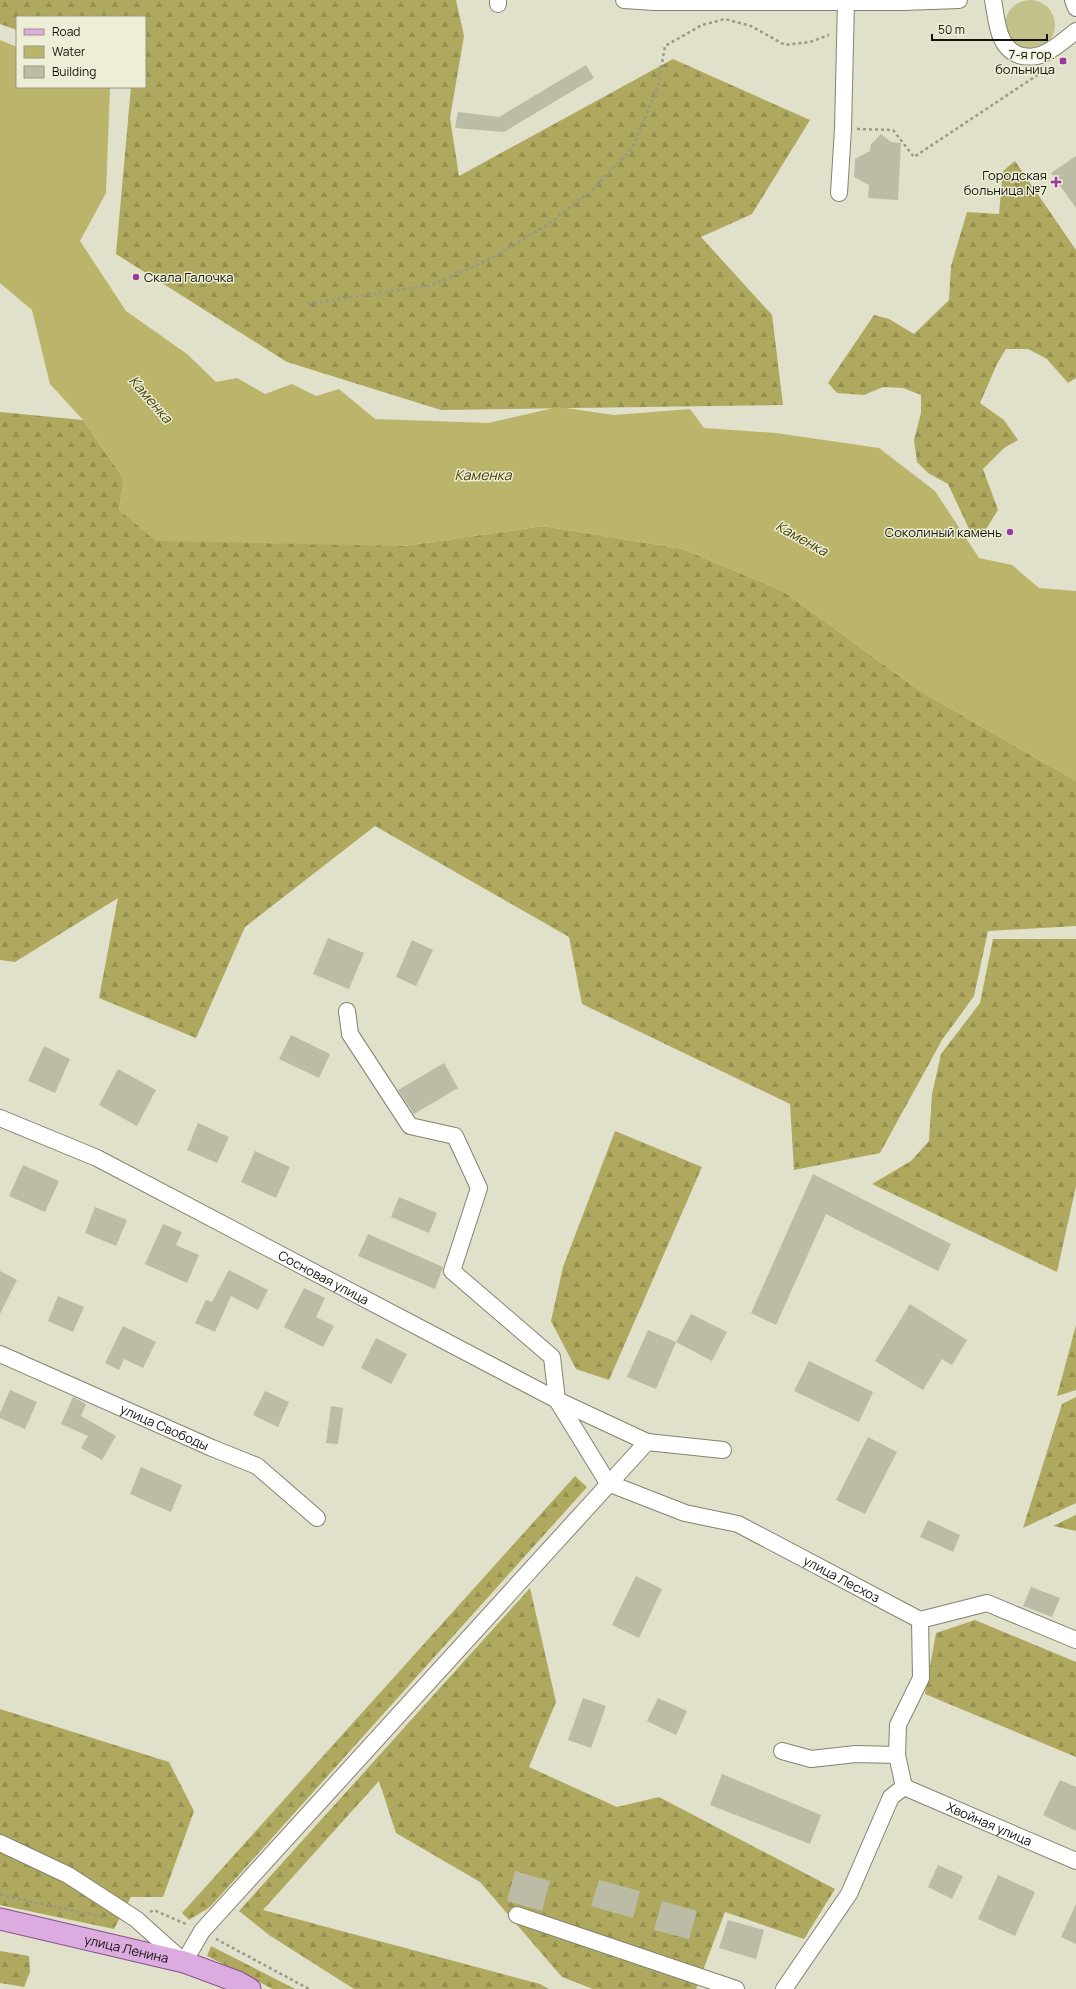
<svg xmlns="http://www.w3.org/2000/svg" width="1076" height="1989" font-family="Manrope,sans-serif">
<defs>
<pattern id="forest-firs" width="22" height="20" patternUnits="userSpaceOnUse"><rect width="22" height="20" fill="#aea95e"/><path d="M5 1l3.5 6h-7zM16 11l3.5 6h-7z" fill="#959050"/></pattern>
</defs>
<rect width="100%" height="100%" fill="#e1e0ca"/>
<!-- green -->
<circle fill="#c3c18a" cx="1030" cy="25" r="25"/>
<!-- forest -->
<g fill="url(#forest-firs)">
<path d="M0 0H456L464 36 450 118 459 176 673 59 810 120 752 214 701 237 772 315 783 405 441 410 287 362 116 254 131 87H145V17H17V30L0 24Z"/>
<path d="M1015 161 1076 250V378L1068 383 1047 359 1028 349H1006L997 364 980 403 1004 420 1018 440 1004 448 983 469 998 510 981 537 970 531 948 484 928 473 917 462 914 440 921 413V395L903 388 883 387 864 395 837 393 828 383 874 315 889 319 914 334 949 300 951 266 967 212 999 214 1003 171Z"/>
<path d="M0 412 83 420 124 479 119 510 403 546 543 526 683 549 783 591 920 691 1076 781V926L988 931 974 996 942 1040 880 1153 794 1170 790 1104 582 1004 569 937 375 826 245 927 196 1038 99 998 118 898 15 962 0 960Z"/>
<path d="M993 939H1076V1186L1057 1272 872 1184 911 1161 929 1141 932 1094 941 1054 980 1003Z"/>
<path d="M615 1131 702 1167 609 1380 576 1369 551 1321 563 1267Z"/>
<path d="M1076 1325V1390L1057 1396Z"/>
<path d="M1076 1397V1503L1023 1528 1062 1404Z"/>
<path d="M575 1476 587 1487 210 1907 189 1920 182 1913Z"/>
<path d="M1076 1515V1531L1053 1526Z"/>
<path d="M530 1588 556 1702 529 1767 617 1807 659 1797 835 1889 804 1939 725 1912 696 1989H593L562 1977 480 1882 396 1833 379 1781 263 1910 540 1984 549 1989H354L269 1935 239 1911Z"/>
<path d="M975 1620 1076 1662V1757L925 1694 936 1633Z"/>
<path d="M0 1709 169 1762 194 1811 163 1897H131L114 1929 0 1905Z"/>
<path d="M211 1946 295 1989H273L207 1956Z"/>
<path d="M0 1951 29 1956 30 1972 24 1987 0 1983Z"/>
</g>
<!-- water -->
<path fill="#bab56a" d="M0 40 17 47V87H110L106 193 80 241 126 311 187 354 216 382 237 378 265 394 292 384 316 396 339 389 375 419 488 423 558 407 614 415 690 409 704 428 776 433 879 448 935 491 979 558 1012 565 1039 588 1076 591V781L920 691 783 591 683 549 543 526 403 546 156 541 119 510 124 479 83 420 50 384 32 310 0 283Z"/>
<!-- building -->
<g fill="#bcbba6">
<path d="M586 65 594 78 504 132 455 128 458 112 499 117Z"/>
<path d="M881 134 891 142 901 143 898 200 868 198 869 185 854 177 855 159 870 151 871 144Z"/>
<path d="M1076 156V208L1051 173Z"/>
<path d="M328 938 364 953 349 989 313 974Z"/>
<path d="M412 940 433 950 416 986 396 977Z"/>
<path d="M291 1035 330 1054 319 1078 279 1059Z"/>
<path d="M44 1046 70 1059 55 1093 28 1081Z"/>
<path d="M444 1063 458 1088 414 1114 398 1090Z"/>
<path d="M118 1069 156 1090 137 1126 99 1105Z"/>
<path d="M198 1123 229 1137 217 1163 187 1150Z"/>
<path d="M255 1151 290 1167 276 1198 241 1182Z"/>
<path d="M23 1165 59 1181 45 1212 9 1196Z"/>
<path d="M813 1174 951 1244 938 1271 826 1214 776 1325 751 1313Z"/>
<path d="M399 1197 437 1213 429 1233 391 1217Z"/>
<path d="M95 1207 127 1220 116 1246 85 1233Z"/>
<path d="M163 1224 182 1232 176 1245 199 1255 187 1283 145 1264Z"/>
<path d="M368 1234 443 1267 435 1289 358 1256Z"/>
<path d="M229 1270 268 1290 258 1310 231 1296 215 1332 195 1323 206 1300 212 1302Z"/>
<path d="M0 1271 17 1280 0 1314Z"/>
<path d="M304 1288 325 1298 316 1317 334 1326 323 1347 284 1327Z"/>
<path d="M58 1296 84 1307 73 1332 48 1321Z"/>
<path d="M910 1304 967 1340 952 1365 942 1359 923 1390 875 1361Z"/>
<path d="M691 1314 727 1332 712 1361 676 1342Z"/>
<path d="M123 1326 156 1342 143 1368 124 1359 119 1370 105 1363Z"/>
<path d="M648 1330 676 1342 656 1389 627 1377Z"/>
<path d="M376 1338 407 1354 391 1384 361 1368Z"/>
<path d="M809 1361 873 1392 859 1422 794 1391Z"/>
<path d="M10 1390 37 1402 25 1429 0 1418V1413Z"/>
<path d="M265 1391 289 1402 278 1427 253 1415Z"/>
<path d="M73 1397 86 1404 81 1416 116 1436 102 1460 81 1448 88 1436 61 1424Z"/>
<path d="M331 1406 343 1408 338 1444 326 1443Z"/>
<path d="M868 1437 897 1452 865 1514 836 1500Z"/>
<path d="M141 1467 182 1485 171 1512 130 1494Z"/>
<path d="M928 1520 960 1535 953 1552 920 1537Z"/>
<path d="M636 1576 662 1589 639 1638 612 1625Z"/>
<path d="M1031 1587 1060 1598 1052 1617 1023 1606Z"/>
<path d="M583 1698 606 1706 591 1748 568 1740Z"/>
<path d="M658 1698 687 1711 676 1735 647 1721Z"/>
<path d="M722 1774 821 1815 810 1844 710 1805Z"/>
<path d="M1060 1780 1076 1787V1831L1043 1815Z"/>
<path d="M938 1865 963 1876 952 1899 928 1887Z"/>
<path d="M515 1871 550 1881 542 1911 507 1901Z"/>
<path d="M998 1875 1035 1892 1015 1936 978 1919Z"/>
<path d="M599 1880 640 1891 633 1918 591 1906Z"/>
<path d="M662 1901 697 1911 689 1939 654 1930Z"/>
<path d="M1076 1904V1944L1061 1937Z"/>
<path d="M728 1920 764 1930 756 1959 719 1948Z"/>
</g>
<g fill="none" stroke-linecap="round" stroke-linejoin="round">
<defs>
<g id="minor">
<path d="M624 0 654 2H903L959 0"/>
<path d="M993 0C997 20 997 50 1022 56 1029 57 1037 57 1043 54 1055 49 1066 39 1076 31"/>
<path d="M1073 0 1076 8"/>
<path d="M498 4V0"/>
<path d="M839 193 843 129 846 1"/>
<path id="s1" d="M0 1118 97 1158 557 1400 608 1483"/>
<path id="s2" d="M0 1354 212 1448 257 1466 317 1518"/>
<path d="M647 1442 723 1450"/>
<path id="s3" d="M608 1483 685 1513 738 1524 920 1620 987 1603 1076 1640"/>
<path d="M782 1751 811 1759 856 1754 897 1755"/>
<path id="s4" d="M904 1787 1076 1861"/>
<path d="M0 1843 68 1875 136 1919 184 1962 202 1931 647 1442 557 1400 552 1357 452 1271 479 1188 455 1136 410 1126 350 1034 347 1011"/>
<path d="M517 1915 736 1989"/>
<path d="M784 1989 849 1894 891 1797 904 1787 897 1755 898 1725 921 1678 920 1620"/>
</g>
<g id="major">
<path id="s5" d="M0 1919 184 1962 238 1982 250 1989"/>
</g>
</defs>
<!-- minor casing -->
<use href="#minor" stroke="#83836e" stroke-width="18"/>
<!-- major casing -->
<use href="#major" stroke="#865188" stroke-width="23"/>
<!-- path -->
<g stroke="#9a9988" stroke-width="2.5" stroke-dasharray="3 3" stroke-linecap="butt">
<path d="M857 129 893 130 914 157 1042 72"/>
<path d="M308 304 432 285 490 259 544 227 592 190 632 148 658 87 665 46 702 25 725 19 751 26 785 45 810 42 829 35"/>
<path d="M0 1895 103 1917"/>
<path d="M150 1912 154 1910 188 1925"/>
<path d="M216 1939 309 1989"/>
</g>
<!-- minor -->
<use href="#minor" stroke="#fff" stroke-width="16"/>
<!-- major -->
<use href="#major" stroke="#dcabe0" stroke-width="21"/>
</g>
<!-- markers -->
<g fill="#9838a1" stroke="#eeeed7" stroke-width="1.5">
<rect x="1059" y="57" width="8" height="8" rx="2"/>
<path d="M1054 176h4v4h4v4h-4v4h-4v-4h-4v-4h4z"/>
<circle cx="136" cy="277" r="4"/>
<circle cx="1010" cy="532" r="4"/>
</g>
<g text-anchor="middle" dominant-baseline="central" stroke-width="3" stroke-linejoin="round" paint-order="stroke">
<!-- poi labels -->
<g font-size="13" fill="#12110a" stroke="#eeeed7" text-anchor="end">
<text x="1055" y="54">7-я гор.<tspan x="1055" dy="15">больница</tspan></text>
<text x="1047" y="175">Городская<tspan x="1047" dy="15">больница №7</tspan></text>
<text x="144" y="277" text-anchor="start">Скала Галочка</text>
<text x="1002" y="532">Соколиный камень</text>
</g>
<!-- street labels -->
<g font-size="13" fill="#12110a" stroke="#eeeed7">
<text stroke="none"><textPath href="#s1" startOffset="361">Сосновая улица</textPath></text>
<text stroke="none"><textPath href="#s2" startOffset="180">улица Свободы</textPath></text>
<text stroke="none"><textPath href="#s3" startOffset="254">улица Лесхоз</textPath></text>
<text stroke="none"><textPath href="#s4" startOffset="93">Хвойная улица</textPath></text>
<text stroke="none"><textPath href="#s5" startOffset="130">улица Ленина</textPath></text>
</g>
<!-- water labels -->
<g font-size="14" font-style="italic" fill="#454103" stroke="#eeeed7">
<text transform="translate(151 399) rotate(49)">Каменка</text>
<text x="483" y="474">Каменка</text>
<text transform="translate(802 538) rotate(29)">Каменка</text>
</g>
</g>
<!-- legend -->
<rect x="16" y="16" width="130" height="72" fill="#eeeed7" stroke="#969685"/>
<rect x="24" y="29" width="20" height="6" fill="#dcabe0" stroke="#969685"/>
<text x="52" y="36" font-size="12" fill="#12110a">Road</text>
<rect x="24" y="46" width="20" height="12" fill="#bab56a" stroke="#969685"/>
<text x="52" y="56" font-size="12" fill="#12110a">Water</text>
<rect x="24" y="66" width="20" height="12" fill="#bcbba6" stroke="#969685"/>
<text x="52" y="76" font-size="12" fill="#12110a">Building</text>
<!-- scale -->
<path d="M932 34v6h115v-6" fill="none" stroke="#12110a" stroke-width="2"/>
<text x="938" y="34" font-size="12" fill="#12110a" stroke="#eeeed7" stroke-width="3" paint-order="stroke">50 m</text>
</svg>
